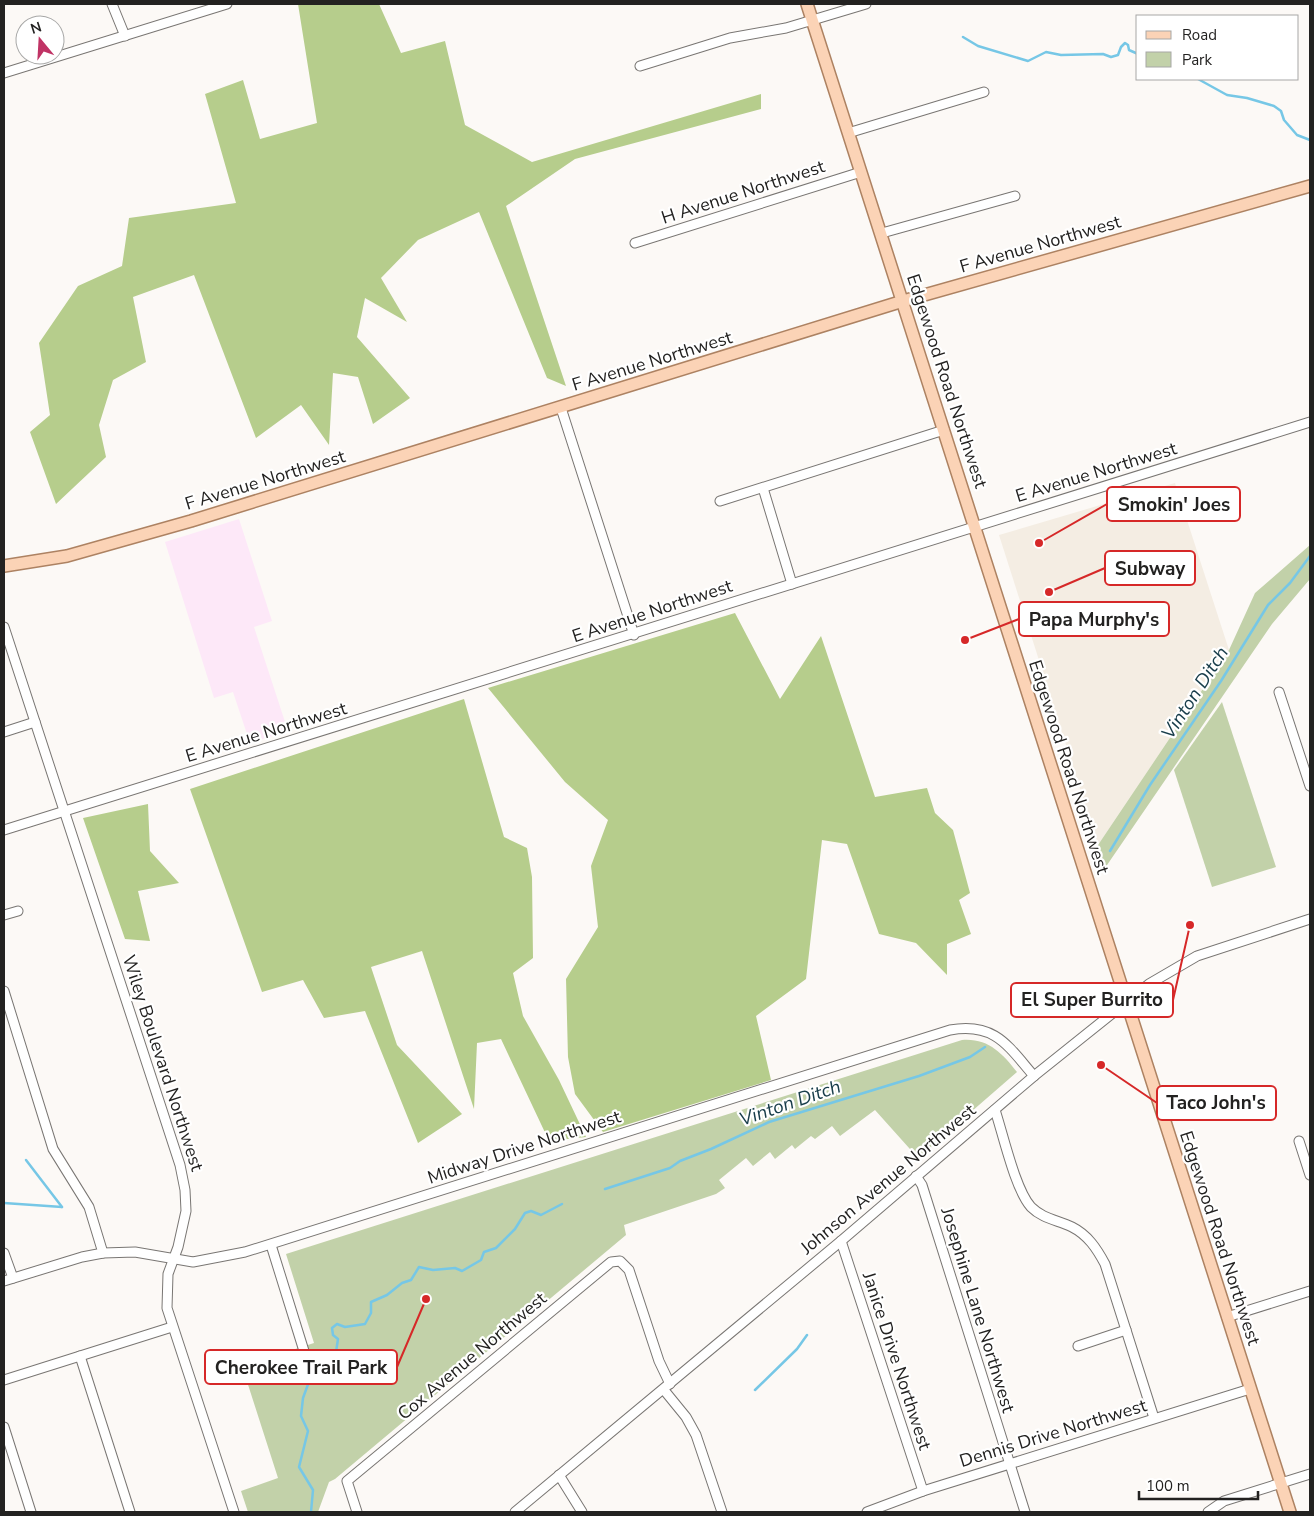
<svg xmlns="http://www.w3.org/2000/svg" width="1314" height="1516" font-family="'Nunito Sans',sans-serif">
<rect width="100%" height="100%" fill="#fcf9f6"/>
<!-- built -->
<path fill="#f4ede3" d="M1175 483 1229 650 1098 845 999 535Z"/>
<!-- industrial -->
<path fill="#fde8f8" d="M239 519 272 621 254 627 288 731 250 743 233 692 214 698 165 542Z"/>
<!-- green -->
<g fill="#c2d1a9">
<path d="M1310 545V579L1272 624 1105 868 1098 845 1229 650 1255 593Z"/>
<path d="M1222 702 1276 867 1212 887 1174 770Z"/>
<path d="M962 1040C988 1038 1002 1053 1017 1072L918 1158 875 1110 840 1136 832 1126 815 1139 811 1136 795 1149 792 1145 775 1159 770 1152 753 1166 746 1158 719 1180 725 1188 716 1194 624 1225 626 1235 335 1479 329 1482 318 1512H248L241 1491 278 1478 242 1366 314 1343 286 1254Z"/>
</g>
<!-- forest -->
<g fill="#b6cd8c">
<path d="M298 4H379L401 53 445 41 465 125 532 162 761 94V109L575 159 506 206 566 386 547 378 479 212 418 240 381 278 407 322 365 298 357 337 410 398 373 424 358 377 333 373 329 445 301 405 256 438 194 275 133 297 146 362 113 380 99 425 106 457 56 504 30 432 50 415 39 343 78 286 122 266 129 218 236 203 205 94 243 80 260 139 317 123Z"/>
<path d="M735 613 780 699 821 636 875 797 927 788 935 813 953 830 970 893 959 900 971 934 947 944V975L916 943 879 934 847 844 822 840 806 979 756 1016 771 1080 603 1132 575 1094 568 1057 566 979 598 927 591 866 608 820 565 782 488 688Z"/>
<path d="M464 699 504 837 527 848 532 877 533 958 513 973 523 1016 559 1080 586 1137 549 1141 501 1039 477 1043 474 1109 422 951 371 967 397 1045 462 1114 418 1143 365 1011 324 1018 303 980 262 992 190 789Z"/>
<path d="M148 804 150 851 179 883 138 891 150 941 125 939 83 818Z"/>
</g>
<g fill="none" stroke-linecap="round" stroke-linejoin="round">
<!-- stream -->
<g stroke="#76c7e6" stroke-width="2.5">
<path d="M963 37 978 46 1028 61 1046 52 1061 55 1103 54 1111 57 1118 55 1121 47 1125 43 1128 45 1129 50 1138 54"/>
<path d="M1198 79 1227 95 1247 98 1274 106 1281 111 1284 120 1297 135 1310 140"/>
<path d="M1110 851 1150 785 1221 681 1268 605 1290 583 1310 556"/>
<path d="M26 1160 62 1207"/>
<path d="M605 1189 670 1168 680 1161 711 1149 769 1122 919 1076 970 1057 985 1047"/>
<path d="M4 1203 62 1207"/>
<path d="M755 1390 797 1349 807 1335"/>
<path d="M311 1512 313 1490 299 1467 308 1431 301 1416 303 1398 310 1379 336 1352 338 1339 333 1335 332 1328 337 1324 345 1327 365 1324 371 1313V1302L387 1295 402 1283 411 1280 419 1267 433 1270 455 1268 462 1271 481 1260 484 1252 496 1248 515 1229 525 1213 531 1211 541 1215 562 1204"/>
</g>
<defs>
<g id="minor">
<path d="M112 4 125 36"/>
<path d="M640 66 730 38 786 28 866 4"/>
<path d="M4 73 227 4"/>
<path d="M848 133 984 92"/>
<path d="M882 233 1015 196"/>
<path d="M635 243 861 172"/>
<path d="M561 408 634 635"/>
<path d="M763 488 792 584"/>
<path d="M720 501 944 430"/>
<path d="M4 627 180 1165 185 1190 186 1211 178 1247 168 1274 167 1308 234 1512"/>
<path d="M1279 692 1310 786"/>
<path d="M4 732 35 722"/>
<path d="M4 830 1310 422"/>
<path d="M4 915 18 911"/>
<path d="M4 991 53 1149 89 1207 103 1253"/>
<path d="M995 1110C1003 1134 1015 1189 1031 1207 1043 1219 1058 1220 1072 1227 1088 1235 1097 1249 1105 1264L1154 1418"/>
<path d="M1299 1141 1310 1175"/>
<path d="M916 1176 922 1185 1025 1512"/>
<path d="M841 1241 923 1491"/>
<path d="M271 1245 304 1351"/>
<path d="M4 1253 13 1278"/>
<path d="M4 1281 82 1257 103 1253 135 1252 193 1262 245 1252 950 1030C995 1022 1008 1046 1034 1076"/>
<path d="M1227 1317 1310 1291"/>
<path d="M1078 1346 1126 1330"/>
<path d="M80 1356 130 1512"/>
<path d="M4 1380 172 1327"/>
<path d="M664 1390 686 1417 696 1435 722 1512"/>
<path d="M4 1427 31 1512"/>
<path d="M559 1475 582 1512"/>
<path d="M357 1512 347 1481 611 1262 620 1261 629 1270 659 1361 670 1384"/>
<path d="M515 1512 841 1241 1034 1076 1149 984 1197 956 1310 919"/>
<path d="M867 1512 923 1491 1250 1389"/>
<path d="M1208 1512 1224 1501 1310 1474"/>
</g>
<g id="major">
<path d="M807 4 1290 1512"/>
<path d="M4 566 67 556 191 521 903 301 1310 186"/>
</g>
</defs>
<!-- minor casing -->
<use href="#minor" stroke="#797673" stroke-width="11"/>
<!-- major casing -->
<use href="#major" stroke="#ad8262" stroke-width="14"/>
<!-- minor -->
<use href="#minor" stroke="#fff" stroke-width="9"/>
<!-- major -->
<use href="#major" stroke="#fbd3b6" stroke-width="11"/>
</g>
<g text-anchor="middle" dominant-baseline="central" stroke-width="4.5" stroke-linejoin="round" paint-order="stroke">
<!-- street labels -->
<g font-size="18" fill="#232221" stroke="#fff">
<text transform="translate(743 192) rotate(-18)">H Avenue Northwest</text>
<text transform="translate(1040 244) rotate(-16)">F Avenue Northwest</text>
<text transform="translate(652 361) rotate(-17)">F Avenue Northwest</text>
<text transform="translate(947 381) rotate(72)">Edgewood Road Northwest</text>
<text transform="translate(1096 472) rotate(-17)">E Avenue Northwest</text>
<text transform="translate(265 480) rotate(-17)">F Avenue Northwest</text>
<text transform="translate(652 611) rotate(-18)">E Avenue Northwest</text>
<text transform="translate(266 732) rotate(-17)">E Avenue Northwest</text>
<text transform="translate(1069 767) rotate(72)">Edgewood Road Northwest</text>
<text transform="translate(163 1063) rotate(72)">Wiley Boulevard Northwest</text>
<text transform="translate(524 1147) rotate(-18)">Midway Drive Northwest</text>
<text transform="translate(888 1179) rotate(-40)">Johnson Avenue Northwest</text>
<text transform="translate(1220 1238) rotate(72)">Edgewood Road Northwest</text>
<text transform="translate(978 1310) rotate(73)">Josephine Lane Northwest</text>
<text transform="translate(472 1356) rotate(-40)">Cox Avenue Northwest</text>
<text transform="translate(897 1361) rotate(72)">Janice Drive Northwest</text>
<text transform="translate(1053 1433) rotate(-17)">Dennis Drive Northwest</text>
</g>
<!-- water labels -->
<g font-size="19" font-style="italic" fill="#183d4a" stroke="#fff">
<text transform="translate(1195 693) rotate(-57)">Vinton Ditch</text>
<text transform="translate(790 1103) rotate(-19)">Vinton Ditch</text>
</g>
</g>
<!-- callouts -->
<path fill="none" stroke="#d62828" stroke-width="2" d="M1039 543L1107 504M1049 592L1105 568M965 640L1019 619M1190 925L1173 1000M1101 1065L1157 1103M426 1299L397 1367"/>
<g fill="#d62828" stroke="#fff" stroke-width="2">
<circle cx="1039" cy="543" r="5"/>
<circle cx="1049" cy="592" r="5"/>
<circle cx="965" cy="640" r="5"/>
<circle cx="1190" cy="925" r="5"/>
<circle cx="1101" cy="1065" r="5"/>
<circle cx="426" cy="1299" r="5"/>
</g>
<g fill="#fff" stroke="#d62828" stroke-width="2">
<rect x="1107" y="487" width="133" height="34" rx="5"/>
<rect x="1105" y="551" width="90" height="34" rx="5"/>
<rect x="1019" y="602" width="150" height="34" rx="5"/>
<rect x="1011" y="983" width="162" height="34" rx="5"/>
<rect x="1157" y="1086" width="119" height="34" rx="5"/>
<rect x="205" y="1350" width="192" height="34" rx="5"/>
</g>
<g font-size="19" text-anchor="middle" font-weight="bold" fill="#232221">
<text x="1174" y="511">Smokin' Joes</text>
<text x="1150" y="575">Subway</text>
<text x="1094" y="626">Papa Murphy's</text>
<text x="1092" y="1006">El Super Burrito</text>
<text x="1216" y="1109">Taco John's</text>
<text x="301" y="1374">Cherokee Trail Park</text>
</g>
<!-- border -->
<rect width="1314" height="1516" fill="none" stroke="#232221" stroke-width="10"/>
<!-- legend -->
<rect x="1136" y="15" width="162" height="65" fill="#ffffff" stroke="#a7a7a6"/>
<rect x="1146" y="31" width="25" height="8" fill="#fbd3b6" stroke="#a7a7a6"/>
<text x="1182" y="40" font-size="15" fill="#232221">Road</text>
<rect x="1146" y="52" width="25" height="15" fill="#c2d1a9" stroke="#a7a7a6"/>
<text x="1182" y="65" font-size="15" fill="#232221">Park</text>
<!-- north arrow -->
<g transform="translate(40 40) rotate(342)"><circle r="24" fill="#ffffff" stroke="#a7a7a6"/>
<path d="M0-4L9 19L0 12L-9 19Z" fill="#c03365"/>
<text y="-8" font-size="14" font-weight="bold" text-anchor="middle" fill="#232221">N</text>
</g>
<!-- scale -->
<path d="M1139 1491v8h119v-8" fill="none" stroke="#232221" stroke-width="2.5"/>
<text x="1146" y="1491" font-size="15" fill="#232221" stroke="#ffffff" stroke-width="4" paint-order="stroke">100 m</text>
</svg>
